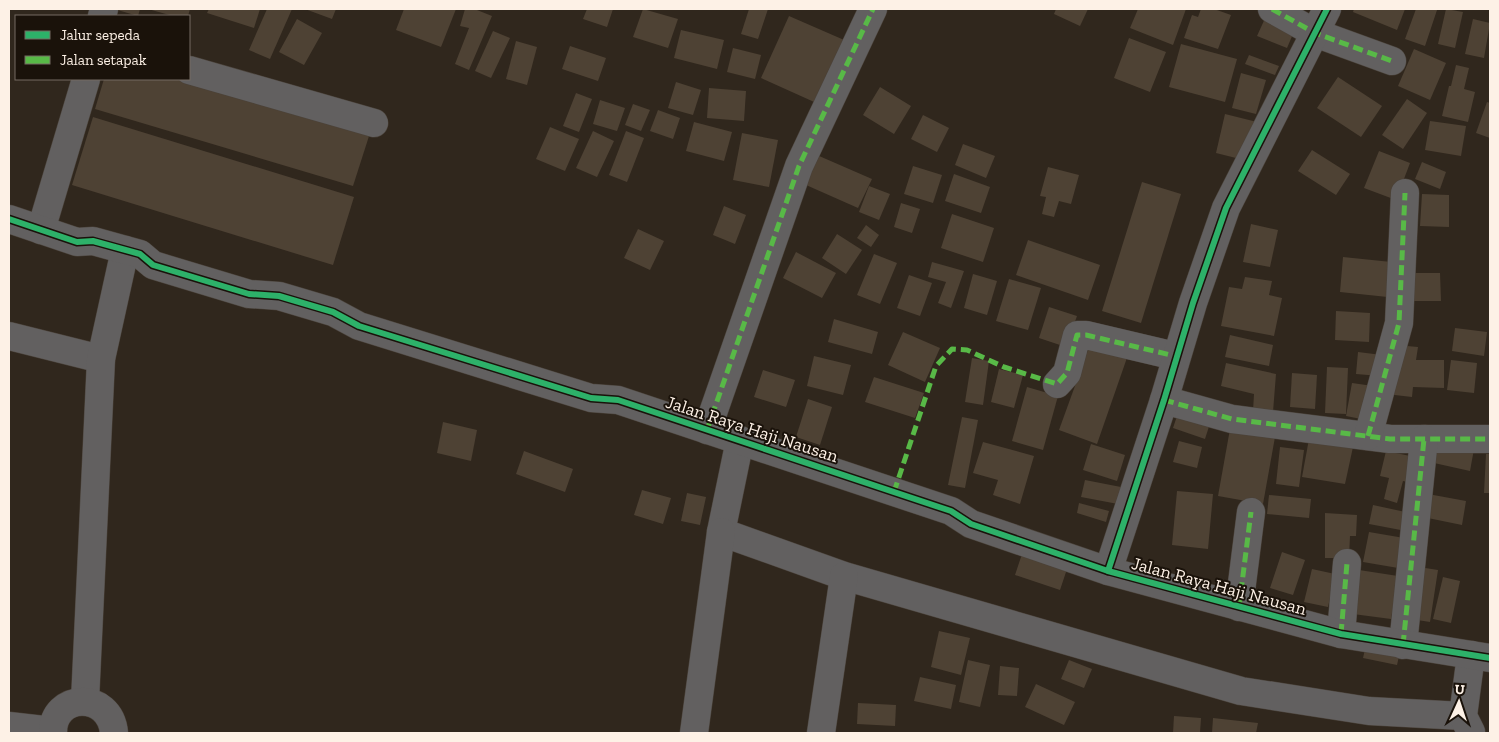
<svg xmlns="http://www.w3.org/2000/svg" width="1499" height="742" font-family="'Zilla Slab',serif">
<rect width="100%" height="100%" fill="#30271d"/>
<!-- building -->
<g fill="#4e4234">
<path d="M114 9H140L138 16Z"/>
<path d="M148 9H190L188 16H173Z"/>
<path d="M209 9H260L254 28 207 13Z"/>
<path d="M267 9H292L270 59 249 50Z"/>
<path d="M305 9H336L332 19Z"/>
<path d="M404 9H456L441 47 396 30Z"/>
<path d="M465 9 477 10 492 16 469 70 455 64 469 28 460 26Z"/>
<path d="M587 9H613L607 27 583 19Z"/>
<path d="M643 9 678 19 668 48 633 37Z"/>
<path d="M749 9H768L758 39 741 34Z"/>
<path d="M1056 9H1088L1080 26 1054 14Z"/>
<path d="M1138 9H1186L1173 45 1130 28Z"/>
<path d="M1201 9H1214L1231 15 1218 49 1184 38 1192 15 1198 17Z"/>
<path d="M1354 9H1405L1397 30 1353 12Z"/>
<path d="M1416 9 1437 10 1425 46 1405 39Z"/>
<path d="M1446 9 1463 12 1455 48 1438 44Z"/>
<path d="M1267 14 1296 27 1287 48 1257 36Z"/>
<path d="M789 16 851 43 823 106 761 78Z"/>
<path d="M297 19 322 33 304 65 279 52Z"/>
<path d="M1473 19 1490 23 1484 58 1465 54Z"/>
<path d="M681 30 724 40 717 69 674 58Z"/>
<path d="M493 31 510 38 491 78 475 71Z"/>
<path d="M1129 38 1166 52 1150 92 1114 78Z"/>
<path d="M516 41 537 47 527 85 506 79Z"/>
<path d="M1181 44 1237 59 1225 102 1169 87Z"/>
<path d="M570 46 606 58 598 81 562 69Z"/>
<path d="M733 48 761 55 755 79 727 72Z"/>
<path d="M1414 49 1446 63 1430 100 1398 86Z"/>
<path d="M1249 55 1279 66 1275 75 1245 64Z"/>
<path d="M1456 65 1469 68 1464 89 1475 92 1468 122 1442 116 1449 86H1451Z"/>
<path d="M1241 73 1266 80 1256 114 1232 108Z"/>
<path d="M1338 77 1382 106 1361 137 1317 108Z"/>
<path d="M104 79H189L370 133 353 186 95 109Z"/>
<path d="M676 82 701 90 693 115 668 108Z"/>
<path d="M880 87 911 106 894 134 863 115Z"/>
<path d="M709 88 746 91 744 121 707 118Z"/>
<path d="M576 93 592 99 579 132 563 126Z"/>
<path d="M1407 99 1427 113 1403 149 1382 135Z"/>
<path d="M600 100 625 108 617 131 593 124Z"/>
<path d="M1487 102 1490 103V138L1476 133Z"/>
<path d="M633 104 650 110 641 131 625 125Z"/>
<path d="M658 110 680 118 673 139 650 131Z"/>
<path d="M1225 114 1257 122 1248 161 1216 153Z"/>
<path d="M923 115 949 128 937 152 911 139Z"/>
<path d="M93 117 354 197 333 265 72 185Z"/>
<path d="M1430 121 1466 126 1461 156 1425 150Z"/>
<path d="M694 122 732 132 724 161 686 151Z"/>
<path d="M550 127 579 139 565 171 536 159Z"/>
<path d="M593 131 614 141 597 177 576 168Z"/>
<path d="M626 131 644 138 627 182 609 175Z"/>
<path d="M742 133 778 140 769 187 733 180Z"/>
<path d="M963 144 995 156 986 178 955 165Z"/>
<path d="M1312 150 1350 174 1336 195 1298 171Z"/>
<path d="M1379 151 1410 163 1396 200 1364 188Z"/>
<path d="M810 152 872 179 858 208 797 181Z"/>
<path d="M1422 162 1446 172 1440 189 1415 179Z"/>
<path d="M913 166 942 175 933 203 904 194Z"/>
<path d="M1048 167 1079 175 1071 204 1059 201 1054 217 1042 214 1046 197 1040 196Z"/>
<path d="M954 174 990 187 981 213 945 201Z"/>
<path d="M1142 182 1181 194 1141 323 1102 311Z"/>
<path d="M869 186 890 194 879 220 859 212Z"/>
<path d="M1422 194 1449 195V227L1420 226Z"/>
<path d="M901 203 920 209 912 233 894 227Z"/>
<path d="M724 206 746 215 735 244 713 235Z"/>
<path d="M952 214 994 228 983 262 941 248Z"/>
<path d="M1251 224 1278 230 1270 267 1243 262Z"/>
<path d="M866 225 879 235 871 247 857 238Z"/>
<path d="M638 229 664 241 650 270 624 258Z"/>
<path d="M837 234 862 250 846 274 822 258Z"/>
<path d="M1028 240 1100 265 1088 300 1016 275Z"/>
<path d="M796 252 836 273 822 298 783 278Z"/>
<path d="M874 254 897 263 880 304 857 295Z"/>
<path d="M1343 257 1401 263 1397 298 1340 292Z"/>
<path d="M932 262 964 271 951 308 938 303 946 282 928 277Z"/>
<path d="M1408 273H1440L1441 301H1408Z"/>
<path d="M973 274 997 281 987 315 964 308Z"/>
<path d="M909 275 932 283 920 316 897 308Z"/>
<path d="M1245 277 1272 281 1269 295 1282 298 1274 336 1221 326 1229 287 1242 289Z"/>
<path d="M1009 279 1041 288 1028 330 996 321Z"/>
<path d="M1049 307 1077 316 1066 347 1039 338Z"/>
<path d="M1336 311 1370 313 1369 342 1335 340Z"/>
<path d="M834 319 878 332 872 354 828 342Z"/>
<path d="M1455 328 1487 332 1484 356 1452 351Z"/>
<path d="M903 332 940 348 925 382 888 365Z"/>
<path d="M1230 335 1273 345 1269 366 1225 357Z"/>
<path d="M1092 339 1129 352 1097 444 1059 430Z"/>
<path d="M1396 345 1418 347 1416 360H1444V388L1413 387 1412 397 1386 394Z"/>
<path d="M1358 352 1382 355 1380 376 1356 374Z"/>
<path d="M814 356 851 365 843 395 807 386Z"/>
<path d="M972 358 989 361 983 405 965 402Z"/>
<path d="M1451 360 1477 363 1474 393 1447 390Z"/>
<path d="M1226 363 1276 374 1273 412 1253 411 1254 394 1221 386Z"/>
<path d="M1327 367 1348 368 1346 414 1325 413Z"/>
<path d="M999 369 1023 375 1014 408 991 402Z"/>
<path d="M763 370 795 380 786 407 754 397Z"/>
<path d="M1292 373 1317 375 1315 409 1290 407Z"/>
<path d="M874 377 924 393 915 418 865 402Z"/>
<path d="M1352 383 1373 386 1366 420 1346 416Z"/>
<path d="M1027 387 1058 396 1043 450 1012 441Z"/>
<path d="M808 399 832 407 820 445 796 437Z"/>
<path d="M1180 407 1212 417 1205 439 1173 428Z"/>
<path d="M962 417 978 420 965 488 948 485Z"/>
<path d="M443 422 477 430 471 461 437 453Z"/>
<path d="M1230 429 1275 437 1263 504 1218 496Z"/>
<path d="M1309 439 1353 447 1345 484 1302 477Z"/>
<path d="M1179 441 1202 447 1197 468 1173 462Z"/>
<path d="M983 442 1034 456 1020 504 993 495 998 480 973 473Z"/>
<path d="M1439 442 1474 449 1470 471 1434 463Z"/>
<path d="M1091 444 1125 455 1117 481 1083 470Z"/>
<path d="M1280 447 1304 450 1299 487 1276 484Z"/>
<path d="M524 451 573 469 565 492 516 474Z"/>
<path d="M1386 451 1420 458 1417 484 1403 481 1397 503 1384 499 1389 478 1380 476Z"/>
<path d="M1486 454H1490V493H1484Z"/>
<path d="M1085 480 1121 487 1118 504 1081 497Z"/>
<path d="M642 490 671 498 663 524 634 515Z"/>
<path d="M1177 491 1213 494 1208 549 1172 545Z"/>
<path d="M687 493 706 497 700 525 681 521Z"/>
<path d="M1428 494 1466 501 1462 525 1423 517Z"/>
<path d="M1269 495 1311 499 1309 518 1267 514Z"/>
<path d="M1079 503 1109 511 1106 522 1077 513Z"/>
<path d="M1373 505 1410 513 1406 531 1369 524Z"/>
<path d="M1325 513 1357 515 1356 536H1350L1349 558H1325Z"/>
<path d="M1369 532 1410 539 1404 569 1363 562Z"/>
<path d="M1282 552 1305 560 1293 595 1270 588Z"/>
<path d="M1022 554 1067 569 1060 590 1015 575Z"/>
<path d="M1419 567 1438 570 1430 622 1411 619Z"/>
<path d="M1312 569 1335 574 1328 607 1304 602Z"/>
<path d="M1359 570 1398 576 1391 619 1353 614Z"/>
<path d="M1443 577 1460 581 1451 623 1433 619Z"/>
<path d="M939 631 970 638 961 675 931 667Z"/>
<path d="M1366 645 1400 652 1397 665 1363 658Z"/>
<path d="M968 660 990 665 980 707 959 702Z"/>
<path d="M1069 660 1092 669 1084 688 1061 679Z"/>
<path d="M1000 666 1019 668 1017 696 998 695Z"/>
<path d="M920 677 956 685 951 709 914 701Z"/>
<path d="M1036 684 1075 702 1064 725 1025 707Z"/>
<path d="M858 703 896 705 895 726 857 724Z"/>
<path d="M1174 716 1201 718 1200 733H1173Z"/>
<path d="M1213 718 1258 723 1256 733H1212Z"/>
</g>
<g fill="none" stroke-linecap="round" stroke-linejoin="round">
<defs>
<g id="minor">
<path d="M1272 9 1315 33 1392 61"/>
<path d="M102 16 104 9"/>
<path d="M189 70 374 123"/>
<path d="M41 230 86 79"/>
<path d="M9 336 101 359"/>
<path d="M1057 384 1067 373 1077 335H1086L1175 356"/>
<path d="M1164 400 1232 419 1390 439H1490"/>
<path d="M707 430 799 166 873 9"/>
<path d="M1368 436 1399 323 1405 193"/>
<path d="M740 440 721 532 844 576 1241 691 1369 711 1463 716"/>
<path d="M1108 571 1164 400 1193 303 1226 208 1327 9"/>
<path d="M1239 607 1251 512"/>
<path d="M1341 634 1347 563"/>
<path d="M1403 645 1424 439"/>
<path d="M85 701 101 359 125 250"/>
<path d="M9 726 53 731"/>
<path d="M1471 732 1463 716 1471 655"/>
<path d="M53 733C52 693 110 690 114 733"/>
<path d="M694 733 721 532"/>
<path d="M821 733 844 576"/>
</g>
<path id="tertiary" d="M9 219 77 242 93 241 140 254 153 265 249 294 279 296 333 312 359 326 591 398 618 400 951 511 971 524 1108 571 1341 634 1490 658"/>
</defs>
<!-- minor casing -->
<use href="#minor" stroke="#4b433b" stroke-width="29"/>
<!-- tertiary casing -->
<use href="#tertiary" stroke="#4b433b" stroke-width="29"/>
<!-- minor -->
<use href="#minor" stroke="#626060" stroke-width="28"/>
<!-- tertiary -->
<use href="#tertiary" stroke="#626060" stroke-width="28"/>
<!-- quiet -->
<g stroke="#58b947" stroke-width="5" stroke-dasharray="10 5" stroke-linecap="butt">
<path d="M1272 9 1315 33 1392 61"/>
<path d="M1164 400 1232 419 1390 439H1490"/>
<path d="M707 430 799 166 873 9"/>
<path d="M1368 436 1399 323 1405 193"/>
<path d="M894 492 936 366 952 349 967 350 1004 367 1057 384 1067 373 1077 335H1086L1175 356"/>
<path d="M1239 607 1251 512"/>
<path d="M1341 634 1347 563"/>
<path d="M1403 645 1424 439"/>
</g>
<defs>
<g id="cycleway">
<path d="M9 219 77 242 93 241 140 254 153 265 249 294 279 296 333 312 359 326 591 398 618 400 951 511 971 524 1108 571 1341 634 1490 658"/>
<path d="M1108 571 1164 400 1193 303 1226 208 1327 9"/>
</g>
</defs>
<!-- cycleway casing -->
<use href="#cycleway" stroke="#1a120a" stroke-width="9"/>
<!-- cycleway -->
<use href="#cycleway" stroke="#2db169" stroke-width="6"/>
</g>
<g text-anchor="middle" dominant-baseline="central" stroke-width="4" stroke-linejoin="round" paint-order="stroke">
<!-- street labels -->
<g font-size="18" fill="#fdf1e6" stroke="#1a120a">
<text transform="translate(752 429) rotate(18)">Jalan Raya Haji Nausan</text>
<text transform="translate(1219 586) rotate(15)">Jalan Raya Haji Nausan</text>
</g>
</g>
<!-- border -->
<rect width="1499" height="742" fill="none" stroke="#fdf1e6" stroke-width="20"/>
<!-- legend -->
<rect x="15" y="15" width="175" height="65" fill="#1a120a" stroke="#756b62"/>
<rect x="25" y="31" width="25" height="8" fill="#2db169" stroke="#756b62"/>
<text x="60" y="40" font-size="15" fill="#fdf1e6">Jalur sepeda</text>
<rect x="25" y="56" width="25" height="8" fill="#58b947" stroke="#756b62"/>
<text x="60" y="65" font-size="15" fill="#fdf1e6">Jalan setapak</text>
<!-- north arrow -->
<g transform="translate(1459 702) rotate(3)" stroke="#1a120a" stroke-width="4" paint-order="stroke">
<path d="M0-4L9 19L0 12L-9 19Z" fill="#fdf1e6"/>
<text y="-8" font-size="14" font-weight="bold" text-anchor="middle" fill="#fdf1e6">U</text>
</g>
</svg>
